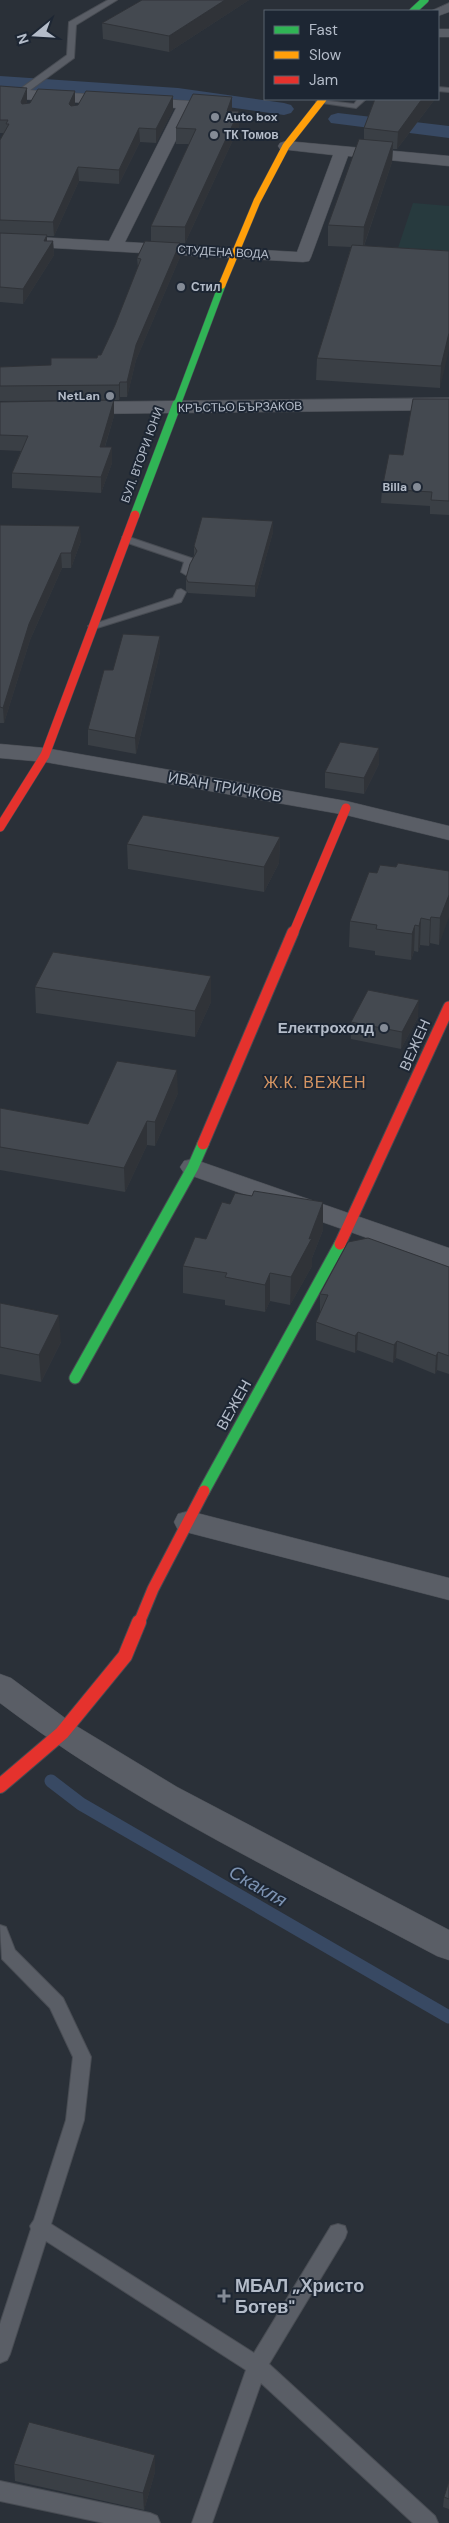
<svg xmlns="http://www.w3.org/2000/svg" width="449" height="2523" font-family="'DM Sans',sans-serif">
<rect width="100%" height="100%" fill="#2a3038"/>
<!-- green -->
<path fill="#273a3e" d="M413 203 449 206V258L396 254Z"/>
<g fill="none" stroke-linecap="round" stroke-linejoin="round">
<!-- stream -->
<path stroke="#384963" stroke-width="13" d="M51 1781 81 1804 449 2017"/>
<!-- canal -->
<g fill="#384963" fill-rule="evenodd">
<path d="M0 76 178 88 284 103 291 105 294 109 291 113 284 115 178 100 0 88Z"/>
<path d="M338 113 449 126V138L331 123 328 119 331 115Z"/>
</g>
<defs>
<g id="lane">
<path d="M108 0H117L76 25 74 58 22 96H16V92L67 55 69 22Z"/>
<path d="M438 87 449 88V92L438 91Z"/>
<path d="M358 99H366L356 108 316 102 320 100 354 104Z"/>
<path d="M126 536 194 559 195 561 191 572 186 575 181 572 184 562 122 541V537Z"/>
<path d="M181 589 186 592 181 602 97 628 93 629 88 626 173 598 177 590Z"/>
<path d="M0 1925 6 1927 15 1950 63 1998 91 2057 84 2120 51 2224 254 2353 331 2226 338 2224 345 2226 347 2232 345 2238 269 2364 435 2516 438 2523H413L261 2383 212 2523H192L246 2370 46 2241 10 2354 7 2360 0 2363V2324L31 2229 30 2226 34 2220 66 2120 73 2057 50 2008 2 1959Z"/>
<path d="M0 2481 150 2513 157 2516 160 2523H104L0 2501Z"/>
</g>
<g id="street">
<path d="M449 3V12L438 16V11H431Z"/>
<rect x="438" y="29" width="11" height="8"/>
<path d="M0 88 191 101 194 104 125 242 297 252 333 155 280 149 278 146 280 143 286 141 449 156V166L348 156 311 257 309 261 303 262 0 245V235L109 241 176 108 0 98Z"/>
<path d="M449 398V410L78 414 71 412 69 408 71 404 78 402Z"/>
<path d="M0 744 45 748 346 801 449 826V840L346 815 45 762 0 758Z"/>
<path d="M193 1159 449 1248V1267L184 1173 180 1167 184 1161Z"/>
<path d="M189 1511 449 1578V1600L178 1530 174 1522 178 1514Z"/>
<path d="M0 1674 11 1678 73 1724 177 1787 449 1930V1960L437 1956C289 1877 134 1805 0 1703Z"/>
</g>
<g id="fast-far2">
<path d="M413 11 425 0"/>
<path d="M177 405 222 285"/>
</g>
<path id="fast-far1" d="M135 515 177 404"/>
<g id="fast">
<path d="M75 1378 193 1167 203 1144"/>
<path d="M204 1491 340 1244"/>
</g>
<path id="slow" d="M222 285 257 201 286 146 323 99"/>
<g id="jam-far2">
<path d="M0 827 45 755 135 515"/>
<path d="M293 934 346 808"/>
</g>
<g id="jam-far1">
<path d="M203 1144 293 932"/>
<path d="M340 1244 449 1007"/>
<path d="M139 1623 153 1589 204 1491"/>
</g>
<path id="jam" d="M0 1786 62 1733 125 1656 139 1622"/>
</defs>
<!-- lane casing -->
<use href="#lane" stroke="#484c53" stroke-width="2"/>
<!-- street casing -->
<use href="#street" stroke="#484c53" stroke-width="1"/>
<!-- fast-far2 casing -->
<use href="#fast-far2" stroke="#484c53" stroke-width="8"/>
<!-- fast-far1 casing -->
<use href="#fast-far1" stroke="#484c53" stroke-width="10"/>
<!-- fast casing -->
<use href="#fast" stroke="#484c53" stroke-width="13"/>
<!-- slow casing -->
<use href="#slow" stroke="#484c53" stroke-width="8"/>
<!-- jam-far2 casing -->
<use href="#jam-far2" stroke="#484c53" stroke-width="10"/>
<!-- jam-far1 casing -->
<use href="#jam-far1" stroke="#484c53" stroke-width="13"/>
<!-- jam casing -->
<use href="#jam" stroke="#484c53" stroke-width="16"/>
<!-- lane -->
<use href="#lane" fill="#5a5e66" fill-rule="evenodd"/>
<!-- street -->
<use href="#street" fill="#5a5e66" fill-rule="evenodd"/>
<!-- fast-far2 -->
<use href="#fast-far2" stroke="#30b455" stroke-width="7"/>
<!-- fast-far1 -->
<use href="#fast-far1" stroke="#30b455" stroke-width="9"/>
<!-- fast -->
<use href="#fast" stroke="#30b455" stroke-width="11"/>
<!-- slow -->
<use href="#slow" stroke="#ff9f0a" stroke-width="7"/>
<!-- jam-far2 -->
<use href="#jam-far2" stroke="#e5322d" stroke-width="9"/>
<!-- jam-far1 -->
<use href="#jam-far1" stroke="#e5322d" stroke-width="11"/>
<!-- jam -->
<use href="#jam" stroke="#e5322d" stroke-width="14"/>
</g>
<!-- wall -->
<g fill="#3a3f45">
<path d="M142 0H249L169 52 103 39 102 23Z"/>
<path d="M0 86 27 101 26 104 75 91V104L74 106 173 96V110L156 143 140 142 119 184 79 181 54 236H47V241H53L54 255 23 304 0 302V140L4 133H0Z"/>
<path d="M375 99H435L397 149H393L392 162 364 246 449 251 440 388 316 380 317 358 351 247 328 246V225L364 139V128Z"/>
<path d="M232 111H239V127L185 243H180V257L136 360 127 397H120L119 400 0 401V367L51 365 97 358 101 355 115 325 138 268 137 258 151 241V226L189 144H176V128Z"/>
<path d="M449 399V515L430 514V506L381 503 382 489 403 455Z"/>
<path d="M114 400V416L105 447H112V463L101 493 12 488V473L21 451 0 450V402Z"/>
<path d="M0 525 81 541 71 568H62L30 640 4 723H0Z"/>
<path d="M273 532 255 597 188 593 186 590V578L194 555V546Z"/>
<path d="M160 652 136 754 88 745V729L113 670Z"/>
<path d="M379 748V764L364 794 325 788V772Z"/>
<path d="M280 837 279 863 264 892 128 869 127 844Z"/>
<path d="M396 867 449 871 439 945 430 943 429 946 420 945 418 952 414 951 411 960 375 955V951L349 947 350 921 377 873Z"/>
<path d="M211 976V1002L195 1037 36 1013 35 987Z"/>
<path d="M418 1017 401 1049 351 1039V1022Z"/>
<path d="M178 1093 155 1146 147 1145 125 1192 0 1170V1108L88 1124Z"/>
<path d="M323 1230 312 1258V1266L290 1305 270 1301 265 1312 225 1305V1300L183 1293V1266L206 1239Z"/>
<path d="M449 1267V1374L437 1370 435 1374 396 1358 393 1363 357 1350 355 1353 316 1340V1322L321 1312 320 1311V1294Z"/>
<path d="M0 1303 61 1342 41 1382 0 1374Z"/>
<path d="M14 2464 155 2472 144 2510 15 2481Z"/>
<path d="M449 2481V2509L443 2507 444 2497Z"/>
</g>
<!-- shaded-wall -->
<g fill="#303338">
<path d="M225 0H249L169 52V36Z"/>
<path d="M440 76 439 93 438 95V78Z"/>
<path d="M27 88V101L21 115V102Z"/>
<path d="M75 91V104L69 117V104Z"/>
<path d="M173 96V110L156 143V129Z"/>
<path d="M232 97V112L227 111Z"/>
<path d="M422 99H435L397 149 398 132Z"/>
<path d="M239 111V127L185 243V227Z"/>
<path d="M139 128 140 142 119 184V170Z"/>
<path d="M393 142 392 162 363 248 364 227Z"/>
<path d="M78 167 79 181 54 236 53 222Z"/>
<path d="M47 235V250L53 241 54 255 23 304V289Z"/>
<path d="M180 243V257L136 360 127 397V382L136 345Z"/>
<path d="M449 333V350L440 388 441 366Z"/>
<path d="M120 382V397L119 400V385Z"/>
<path d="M114 400V416L100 462V447Z"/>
<path d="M112 447V463L101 493V477Z"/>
<path d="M273 521V532L255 597V586Z"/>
<path d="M80 526 81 541 71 568V553Z"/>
<path d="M61 553 62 568 30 640 4 723 3 708 29 624Z"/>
<path d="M160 636V652L136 754 135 738Z"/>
<path d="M379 748V764L364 794V778Z"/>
<path d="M280 837 279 863 264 892V867Z"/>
<path d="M449 895V917L439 945 440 918Z"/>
<path d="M431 917 430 943 429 946 430 920Z"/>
<path d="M421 918 420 945 418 952 419 926Z"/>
<path d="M415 925 414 951 411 960 412 934Z"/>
<path d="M211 976V1002L195 1037V1011Z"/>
<path d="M419 1000 418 1017 401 1049 402 1032Z"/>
<path d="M177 1070 178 1093 155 1146V1122Z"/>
<path d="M147 1121V1145L125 1192 124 1168Z"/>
<path d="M323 1202V1230L312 1258V1266L290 1305 291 1277 309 1239Z"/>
<path d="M270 1273V1301L265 1312V1285Z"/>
<path d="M59 1315 61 1342 41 1382 39 1355Z"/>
<path d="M358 1332 357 1350 355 1353V1336Z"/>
<path d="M397 1341 396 1358 393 1363 394 1345Z"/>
<path d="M438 1352 437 1370 435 1374 436 1356Z"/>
<path d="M155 2455V2472L144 2510 143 2493Z"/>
</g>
<!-- building -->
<g fill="#444950" stroke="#303338">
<path d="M142 0H225L169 36 102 23Z"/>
<path d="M0 86 27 88 21 102 22 104 30 103 38 89 75 91 69 104 71 106 78 105 86 91 173 96 156 129 139 128 119 170 78 167 53 222 0 220V140L9 124H6L8 120H0Z"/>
<path d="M193 94 232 97 227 111H239L185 227 151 226 196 129 176 128Z"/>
<path d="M375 99H422L398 132 364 128Z"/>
<path d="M359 139 393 142 364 227 328 225Z"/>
<path d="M0 233 47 235 44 241H53L23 289 0 287Z"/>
<path d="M145 241 180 243 136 345 127 382H120L119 385 0 386V367L51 365V358H97L98 355H101L115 325 141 259 137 258Z"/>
<path d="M352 245 449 251V333L441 366 317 358Z"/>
<path d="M413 399H449V501L431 500 432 492 382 489 389 454 403 455Z"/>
<path d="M114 400 100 447H112L101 477 12 473 28 436 0 435V402Z"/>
<path d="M202 517 273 521 255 586 188 582 186 578 190 564 197 551 194 546Z"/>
<path d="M0 525 80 526 71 553H61L29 624 3 708 0 707Z"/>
<path d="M123 634 160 636 135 738 88 729 104 670H113Z"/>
<path d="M340 742 379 748 364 778 325 772Z"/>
<path d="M143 815 280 837 264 867 127 844Z"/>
<path d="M398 863 449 871V895L440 918 431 917 430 920 421 918 419 926 415 925 412 934 376 929 377 925 350 921 369 872 377 873 380 865 396 867Z"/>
<path d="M53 952 211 976 195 1011 35 987Z"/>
<path d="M368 990 419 1000 402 1032 351 1022Z"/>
<path d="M117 1061 177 1070 155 1122 147 1121 124 1168 0 1147V1108L88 1124Z"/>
<path d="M254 1191 323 1202 309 1239 312 1238 291 1277 270 1273 265 1285 225 1277 227 1273 183 1266 195 1237 206 1239 222 1202 230 1204 235 1193 252 1196Z"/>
<path d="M368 1238 449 1267V1356L438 1352 436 1356 397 1341 394 1345 358 1332 355 1336 316 1322 328 1295 320 1294 348 1242Z"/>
<path d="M0 1303 59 1315 39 1355 0 1347Z"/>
<path d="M29 2422 155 2455 143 2493 14 2464Z"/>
<path d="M449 2481V2499L444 2497Z"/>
</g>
<!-- markers -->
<g fill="#848b96" stroke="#1d2633" stroke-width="2">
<circle cx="215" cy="117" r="5"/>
<circle cx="214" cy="135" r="5"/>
<circle cx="181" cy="287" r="5"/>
<circle cx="110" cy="396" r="5"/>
<circle cx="417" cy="487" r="5"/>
<circle cx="384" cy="1028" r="5"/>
<path d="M221.5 2288.5h5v5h5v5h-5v5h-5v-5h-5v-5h5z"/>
</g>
<g text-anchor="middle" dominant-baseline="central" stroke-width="4" stroke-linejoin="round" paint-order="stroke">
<!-- far-poi labels -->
<g font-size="12" font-weight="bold" fill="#b4bcc9" stroke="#1d2633" text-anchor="start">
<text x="225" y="117">Auto box</text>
<text x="224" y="135">ТК Томов</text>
<text x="191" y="287">Стил</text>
<text x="100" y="396" text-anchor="end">NetLan</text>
<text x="407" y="487" text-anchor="end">Billa</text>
</g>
<!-- far-street labels -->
<g font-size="12" fill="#b4bcc9" stroke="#1d2633">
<text transform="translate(223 252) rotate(3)">СТУДЕНА ВОДА</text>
<text transform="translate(240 407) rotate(-1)">КРЪСТЬО БЪРЗАКОВ</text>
<text transform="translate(142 455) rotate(-70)">БУЛ. ВТОРИ ЮНИ</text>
</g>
<!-- street labels -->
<g font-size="15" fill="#b4bcc9" stroke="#1d2633">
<text transform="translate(225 787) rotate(10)">ИВАН ТРИЧКОВ</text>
<text transform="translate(415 1045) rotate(-66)">ВЕЖЕН</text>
<text transform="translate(234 1405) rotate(-61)">ВЕЖЕН</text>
</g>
<!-- poi labels -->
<g font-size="15" font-weight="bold" fill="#b4bcc9" stroke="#1d2633" text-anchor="end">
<text x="374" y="1028">Електрохолд</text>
</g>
<!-- neighbourhood labels -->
<g font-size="16" letter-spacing="1" fill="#d59563" stroke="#1d2633">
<text x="315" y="1082">Ж.К. ВЕЖЕН</text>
</g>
<!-- near-poi labels -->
<g font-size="18" font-weight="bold" fill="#b4bcc9" stroke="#1d2633" text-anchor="start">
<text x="235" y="2286">МБАЛ „Христо<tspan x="235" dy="21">Ботев"</tspan></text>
</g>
<!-- near-water labels -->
<g font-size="19" font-style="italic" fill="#7c92b1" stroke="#1d2633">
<text transform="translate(258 1886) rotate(30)">Скакля</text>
</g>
</g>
<!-- legend -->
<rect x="264" y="10" width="175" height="90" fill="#1d2633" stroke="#59626f"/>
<rect x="274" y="26" width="25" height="8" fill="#30b455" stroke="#59626f"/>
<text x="309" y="35" font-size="15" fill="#b4bcc9">Fast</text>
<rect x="274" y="51" width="25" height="8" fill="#ff9f0a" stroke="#59626f"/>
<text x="309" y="60" font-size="15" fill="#b4bcc9">Slow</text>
<rect x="274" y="76" width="25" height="8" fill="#e5322d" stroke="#59626f"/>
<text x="309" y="85" font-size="15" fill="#b4bcc9">Jam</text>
<!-- north arrow -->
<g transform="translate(35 35) rotate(252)" stroke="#1d2633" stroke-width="4" paint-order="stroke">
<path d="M0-4L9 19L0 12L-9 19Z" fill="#b4bcc9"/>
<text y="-8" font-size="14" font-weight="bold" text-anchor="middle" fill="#b4bcc9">N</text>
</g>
</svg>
